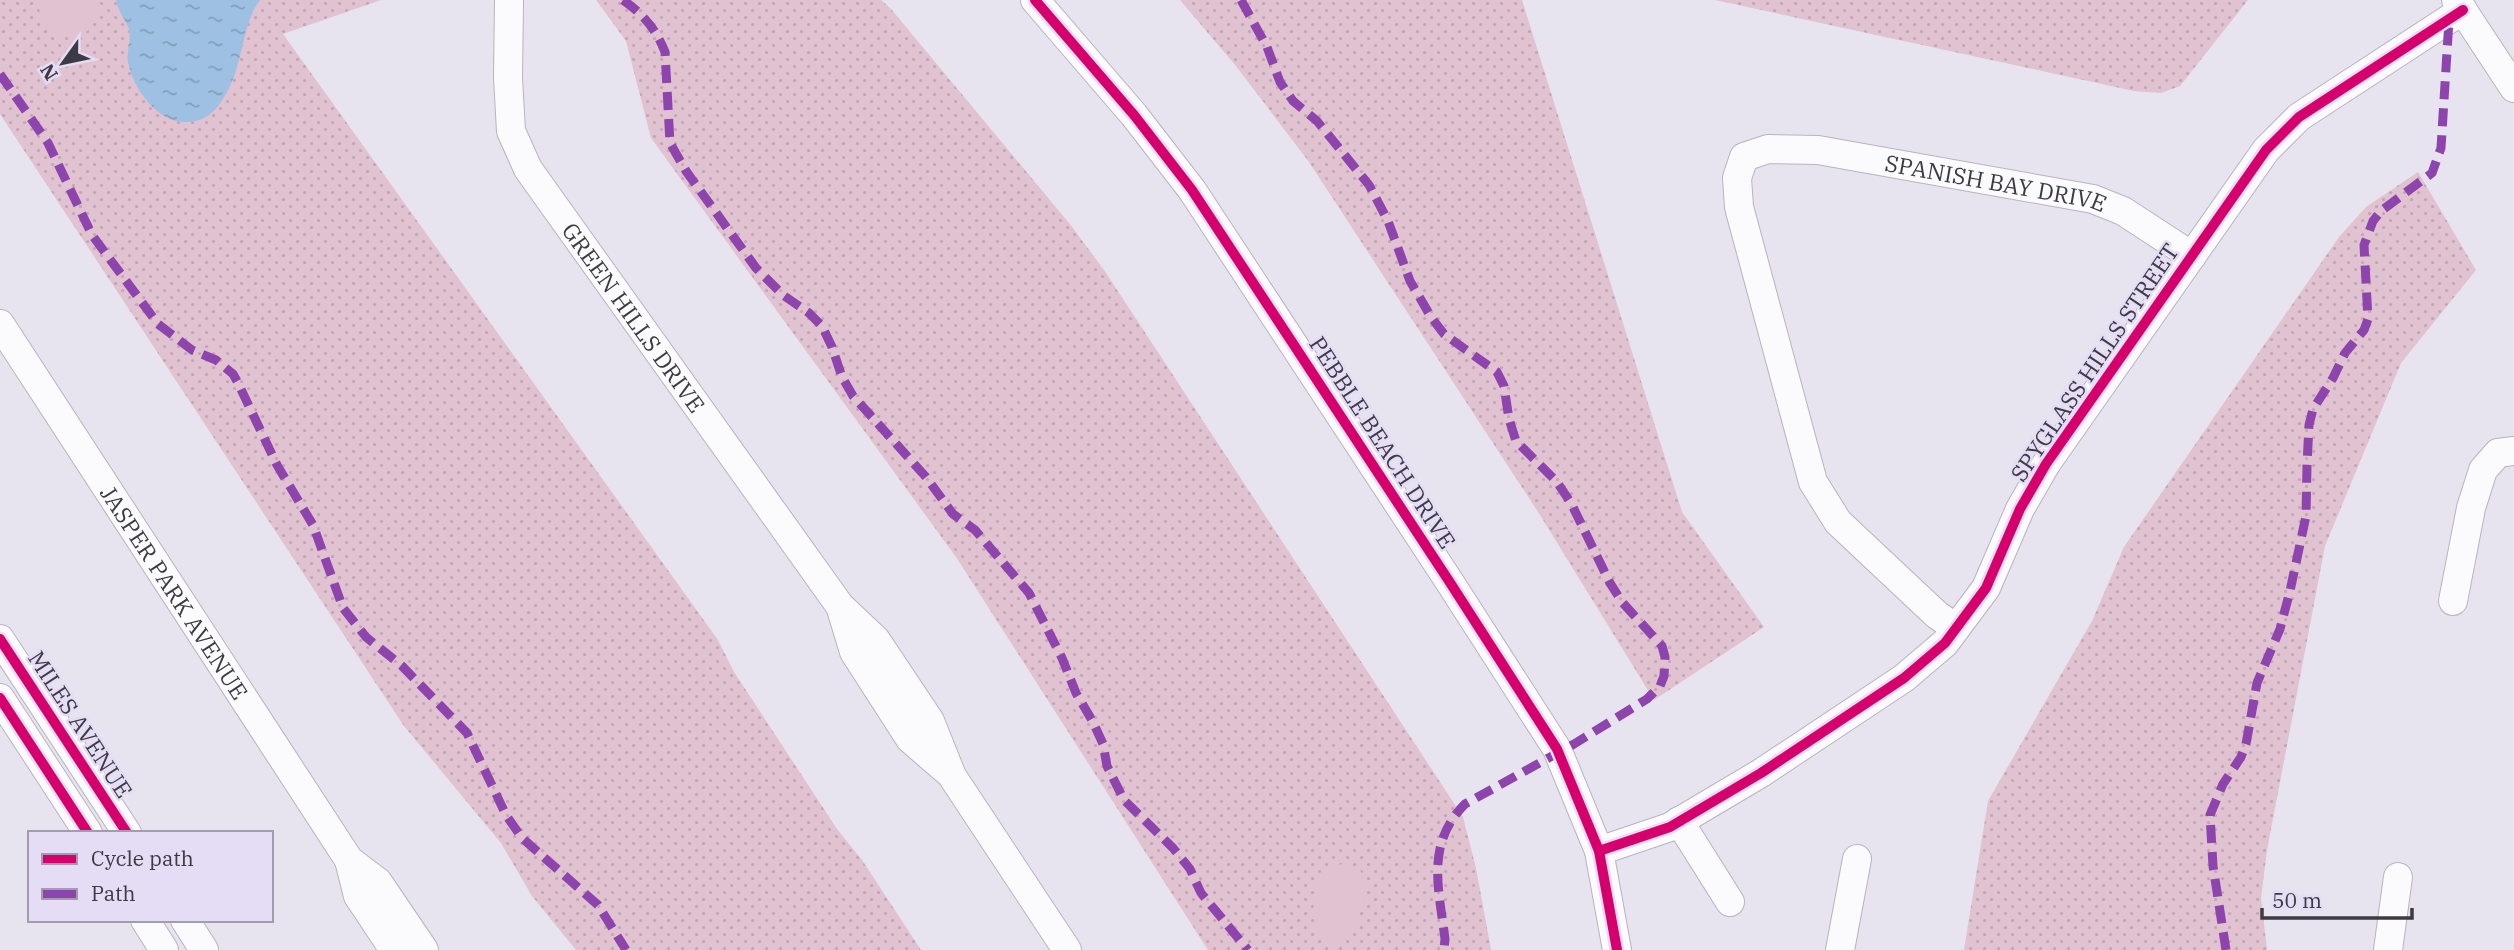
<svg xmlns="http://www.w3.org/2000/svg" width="2514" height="950" font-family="'IBM Plex Serif',serif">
<defs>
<pattern id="grass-dots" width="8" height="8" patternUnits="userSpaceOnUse" patternTransform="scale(1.75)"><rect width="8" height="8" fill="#e0c2d0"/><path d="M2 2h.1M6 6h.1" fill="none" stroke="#c1a7b4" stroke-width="1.8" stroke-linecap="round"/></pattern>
<pattern id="water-ripples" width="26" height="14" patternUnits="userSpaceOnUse" patternTransform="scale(1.75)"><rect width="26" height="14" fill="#9ec1e3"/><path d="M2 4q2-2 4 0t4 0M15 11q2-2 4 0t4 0" fill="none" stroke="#829eba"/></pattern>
</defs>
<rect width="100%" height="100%" fill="#e7e3ef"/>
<!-- grass -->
<g fill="url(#grass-dots)">
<path d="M0 0H381L283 34 718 640 734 672 837 829 862 860 921 950H576L532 896 501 843 404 726 0 114Z"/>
<path d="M596 0H881L891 9 1069 223 1104 270 1463 817 1476 868 1491 950H1208L956 557 651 138 626 41Z"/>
<path d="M1180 0H1522L1682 512 1764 627 1654 700 1540 515 1309 162 1236 66Z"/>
<path d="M1715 0H2248L2180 86 2161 93 2134 91Z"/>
<path d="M2418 172 2476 270 2401 363 2325 546 2267 850 2261 898 2267 950H1964L1988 801 2092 621 2124 547 2339 237 2366 207Z"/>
</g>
<!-- garden -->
<g fill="#e0c2d0">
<path d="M39 0H95C106 49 36 50 39 0Z"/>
<path d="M1342 864C1373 868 1367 888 1360 911 1357 922 1355 935 1345 941 1340 945 1335 945 1329 944 1324 941 1320 938 1317 932 1312 921 1312 881 1321 872 1327 866 1335 865 1342 864Z"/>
</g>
<!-- water -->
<path fill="url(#water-ripples)" d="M116 0H260C243 22 243 60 230 86 221 105 210 121 188 122 158 124 133 89 128 62 126 51 132 40 129 29 125 19 118 11 116 0Z"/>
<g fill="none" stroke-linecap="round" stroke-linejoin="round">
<defs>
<g id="minor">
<path id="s1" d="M509 0 508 78 511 131 528 169 840 606 876 640 930 721 952 776 1067 950"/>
<path d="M1035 0 1134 115 1192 190 1449 581 1557 749 1599 851 1617 950"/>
<path d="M2456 0 2514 88"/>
<path id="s2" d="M0 324 349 860 378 882 424 950"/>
<path d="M2453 601 2471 508 2483 470 2498 453 2514 451"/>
<path d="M841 609 854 652 910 739 947 771"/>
<path id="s3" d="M1956 628 1937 615 1838 522 1813 482 1739 207 1737 178 1744 157 1768 149 1818 150 2093 199 2123 211 2192 256"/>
<path d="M0 639 127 833"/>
<path d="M0 698 88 833"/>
<path d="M1679 821 1730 902"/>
<path d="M1599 851 1670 827 1761 773 1904 678 1945 643 1986 588 2020 509 2046 464 2266 150 2299 117 2463 10"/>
<path d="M349 860 358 896 394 950"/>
<path d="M145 920 164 950"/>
<path d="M185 920 204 950"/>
<path d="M1840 950 1857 859"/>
<path d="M2388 950 2398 877"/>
</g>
</defs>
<!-- minor casing -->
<use href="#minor" stroke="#b8b4be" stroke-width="30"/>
<!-- minor -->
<use href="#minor" stroke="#fbfbfd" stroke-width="28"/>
<!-- quiet -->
<g stroke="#8e44ad" stroke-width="9" stroke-dasharray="18 9" stroke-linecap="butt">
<path d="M623 0C643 14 656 29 665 52L670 143 686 171 756 268 783 295 809 313 822 326 832 347 842 377 853 396 926 477 953 514 975 530 1029 593 1062 658 1076 693 1093 722 1103 744 1107 766 1124 800 1173 848 1190 869 1201 893 1248 950"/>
<path d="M1241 0 1267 47 1280 82 1293 101 1317 121 1369 185 1388 221 1410 281 1431 317 1444 334 1497 372 1504 386 1509 419 1516 441 1557 482 1571 503 1610 583 1622 602 1662 646 1665 657 1664 676 1660 686 1647 699 1574 744 1465 804C1425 844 1439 889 1445 939L1444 950"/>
<path d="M0 74 48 143 92 235 158 324 192 350 216 360 233 374 238 383 277 465 313 525 343 608 366 637 402 666 467 733 506 815 522 838 598 905 626 950"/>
<path d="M2226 950 2213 866 2210 815 2223 784 2241 757 2246 744 2257 683 2280 629 2290 591 2306 516 2307 465 2309 425 2313 409 2333 378 2345 353 2364 330 2368 319 2364 245 2373 221 2381 211 2432 173 2441 148 2449 20"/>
</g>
<defs>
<g id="cycleway">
<path d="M1035 0 1134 115 1192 190 1449 581 1557 749 1599 851 1617 950"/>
<path d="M0 639 127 833"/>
<path d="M0 698 88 833"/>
<path d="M1599 851 1670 827 1761 773 1904 678 1945 643 1986 588 2020 509 2046 464 2266 150 2299 117 2463 10"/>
</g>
</defs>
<!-- cycleway casing -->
<use href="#cycleway" stroke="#e5ddf5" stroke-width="15"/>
<!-- cycleway -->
<use href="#cycleway" stroke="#d6006c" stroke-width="10"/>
</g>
<g text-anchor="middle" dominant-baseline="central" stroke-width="5" stroke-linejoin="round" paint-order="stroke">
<!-- street labels -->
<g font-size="23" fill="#3e3a44" stroke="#e5ddf5">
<text stroke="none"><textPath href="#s3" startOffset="798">SPANISH BAY DRIVE</textPath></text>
<text stroke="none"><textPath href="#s1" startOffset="355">GREEN HILLS DRIVE</textPath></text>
<text transform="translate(2094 362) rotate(-56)">SPYGLASS HILLS STREET</text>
<text transform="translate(1383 442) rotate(57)">PEBBLE BEACH DRIVE</text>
<text stroke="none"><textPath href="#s2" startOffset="320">JASPER PARK AVENUE</textPath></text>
<text transform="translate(81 724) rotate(57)">MILES AVENUE</text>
</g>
</g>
<!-- legend -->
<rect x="28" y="831" width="245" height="91" fill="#e5ddf5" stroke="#a29cae" stroke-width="2"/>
<rect x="42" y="854" width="35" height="10" fill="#d6006c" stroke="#a29cae" stroke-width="2"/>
<text x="91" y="866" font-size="21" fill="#3e3a44">Cycle path</text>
<rect x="42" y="889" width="35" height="10" fill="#8e44ad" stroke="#a29cae" stroke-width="2"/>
<text x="91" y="901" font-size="21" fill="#3e3a44">Path</text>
<!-- north arrow -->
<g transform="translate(63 63) rotate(237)" stroke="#e5ddf5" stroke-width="5" paint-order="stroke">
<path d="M0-5L12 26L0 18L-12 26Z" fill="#3e3a44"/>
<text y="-10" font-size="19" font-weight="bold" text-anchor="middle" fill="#3e3a44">N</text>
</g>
<!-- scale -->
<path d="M2262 908v10h150v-10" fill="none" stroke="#3e3a44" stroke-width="3.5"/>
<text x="2272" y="908" font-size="21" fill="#3e3a44" stroke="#e5ddf5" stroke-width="5" paint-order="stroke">50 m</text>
</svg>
